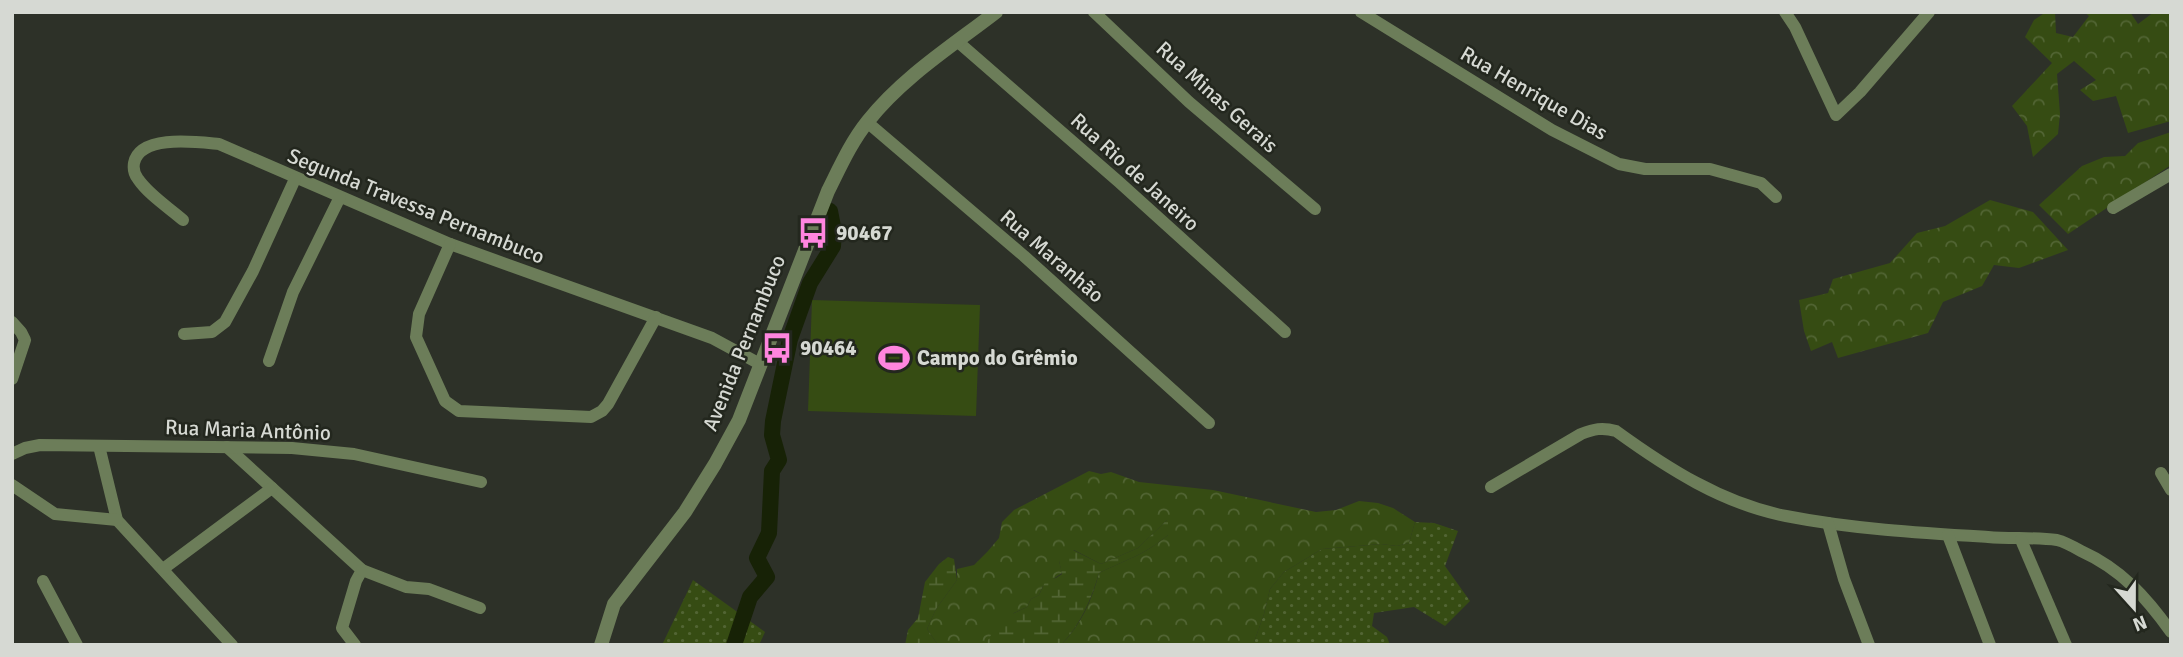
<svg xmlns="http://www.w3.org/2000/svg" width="2183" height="657" font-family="Signika,sans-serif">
<defs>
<pattern id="grass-dots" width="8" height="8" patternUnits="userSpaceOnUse" patternTransform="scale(1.75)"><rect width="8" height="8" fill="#364c13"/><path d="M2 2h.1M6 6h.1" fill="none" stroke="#526534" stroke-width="1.8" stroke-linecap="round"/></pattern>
<pattern id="forest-crowns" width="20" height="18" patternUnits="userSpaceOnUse" patternTransform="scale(1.75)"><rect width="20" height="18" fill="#364c13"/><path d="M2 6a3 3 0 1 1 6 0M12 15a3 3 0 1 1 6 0" fill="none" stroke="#526534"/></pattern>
<pattern id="wetland-marsh" width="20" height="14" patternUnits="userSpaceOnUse" patternTransform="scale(1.75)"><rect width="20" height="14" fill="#364c13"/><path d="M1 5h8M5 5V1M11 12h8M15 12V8" fill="none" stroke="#526534"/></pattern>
</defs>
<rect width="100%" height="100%" fill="#2d3128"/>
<!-- grass -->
<g fill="url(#grass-dots)">
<path d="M1415 522 1434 523 1458 531 1445 566 1470 601 1445 626 1414 607 1374 613 1372 626 1387 637 1390 645H1253L1264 614 1270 589 1284 572 1322 549 1381 544 1397 546 1409 543Z"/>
<path d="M693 580 765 632 759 645H662Z"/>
</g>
<!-- forest -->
<g fill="url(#forest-crowns)">
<path d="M2046 12H2055L2056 33 2073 37 2089 16 2084 12H2130L2138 24 2154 12H2171V121L2128 133 2116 96 2093 101 2080 90 2096 80 2074 61 2057 74 2060 114 2058 134 2033 157 2027 126 2012 106 2052 63 2025 37 2034 20Z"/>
<path d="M2171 132V165L2068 234 2039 205 2082 166 2104 157 2125 156 2138 143Z"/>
<path d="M1990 200 2033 212 2068 250 2019 268 1994 265 1982 286 1943 302 1928 333 1838 358 1832 342 1811 351 1804 331 1799 300 1828 293 1833 279 1890 263 1917 233 1945 226Z"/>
<path d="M1089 471 1101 474 1111 472 1139 482 1213 490 1316 512 1336 510 1359 501 1378 503 1393 508 1415 522 1409 543 1397 546 1381 544 1322 549 1284 572 1270 589 1264 614 1253 645H1061C1081 625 1092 600 1099 573 1125 560 1145 555 1168 535L1167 520 1138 548 1101 564 1074 550 1059 561 1062 573 1043 586 1039 595 1031 599 1027 607 1014 613 985 645H938L927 629 936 609 957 580V569L974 565 988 551 999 538 1002 522 1014 510Z"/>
</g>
<!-- wetland -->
<g fill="url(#wetland-marsh)">
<path d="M1168 519V535C1145 555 1125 560 1099 573 1091 600 1081 624 1061 645H985L1000 620 1027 607 1031 599 1039 595 1046 580 1056 578 1062 574 1059 561 1061 553 1073 550 1101 564 1138 548Z"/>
<path d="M948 557 954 559 957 580 936 609 927 629 938 645H905L908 630 918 618 925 582 939 564Z"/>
</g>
<!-- pitch -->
<path fill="#364c13" d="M812 300 980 305 976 416 808 411Z"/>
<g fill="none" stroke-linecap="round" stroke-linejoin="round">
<!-- canal -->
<path stroke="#172206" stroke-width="16" d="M734 645 750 597 767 577 757 558 769 533 772 471 779 460 772 435 773 421 790 339 810 283 833 246 834 232 830 211"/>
<!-- minor -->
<g stroke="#6c7d59" stroke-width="12">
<path d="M1094 12 1189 102 1315 209"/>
<path d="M1361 12 1552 130 1619 164 1645 169H1710L1761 183 1776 197"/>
<path d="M1785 12 1795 27 1836 115 1860 92 1929 12"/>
<path d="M957 41 1119 182 1285 332"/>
<path d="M867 122 1024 256 1209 423"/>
<path d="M2113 208 2171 174"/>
<path d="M183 220C168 207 149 195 138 179 134 174 133 169 134 163 140 134 197 142 219 144L450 244 712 338 760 364"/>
<path d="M450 244 419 314 416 337 445 401 459 411 591 417 602 411 608 404 656 317"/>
<path d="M12 322 21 332 25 340 12 379"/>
<path d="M184 334 212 332 225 322 253 271 295 179"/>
<path d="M269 361 293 292 340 197"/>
<path d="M99 446 117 520 232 645"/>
<path d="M227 447 362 570 356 581 342 628 355 645"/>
<path d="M12 454 25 448 40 445 292 448 354 454 481 482"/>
<path d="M2161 473 2171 490"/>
<path d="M12 485 55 514 117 520"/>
<path d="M1491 487 1581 434C1594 429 1602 427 1616 431 1667 468 1723 504 1786 516 1852 529 1921 533 1988 537 2010 539 2035 537 2057 540 2065 542 2074 547 2081 551 2121 569 2146 597 2171 632"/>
<path d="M1828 523 1844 579 1869 645"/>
<path d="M1948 535 1990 645"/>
<path d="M2021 540 2066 645"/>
<path d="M163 569 272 488"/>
<path d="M362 570 406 587 429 589 480 608"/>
<path d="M43 581 77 645"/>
</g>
<!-- tertiary -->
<path stroke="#6c7d59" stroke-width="14" d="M601 645 614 604 685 512 715 464 739 420 828 191C840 167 851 142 868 121 903 77 952 46 996 12"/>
</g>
<!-- icons -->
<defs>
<symbol id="bus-bare" viewBox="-9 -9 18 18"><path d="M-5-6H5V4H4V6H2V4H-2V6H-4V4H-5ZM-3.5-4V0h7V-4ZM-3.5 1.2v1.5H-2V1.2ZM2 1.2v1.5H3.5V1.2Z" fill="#ff85df" stroke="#23271e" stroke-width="2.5" paint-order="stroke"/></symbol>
<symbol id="stadium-bare" viewBox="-9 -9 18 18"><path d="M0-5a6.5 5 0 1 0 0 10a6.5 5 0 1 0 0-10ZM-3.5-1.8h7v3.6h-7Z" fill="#ff85df" stroke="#23271e" stroke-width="2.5" paint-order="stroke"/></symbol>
</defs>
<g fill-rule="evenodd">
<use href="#bus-bare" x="791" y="211" width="44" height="44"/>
<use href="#bus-bare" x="755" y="326" width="44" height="44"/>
<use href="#stadium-bare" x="872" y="336" width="44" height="44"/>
</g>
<g text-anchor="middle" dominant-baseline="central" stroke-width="5" stroke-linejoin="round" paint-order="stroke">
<!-- street labels -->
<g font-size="21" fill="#d6d9d3" stroke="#23271e">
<text transform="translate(1534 93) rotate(30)">Rua Henrique Dias</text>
<text transform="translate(1217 97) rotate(42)">Rua Minas Gerais</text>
<text transform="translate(1135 172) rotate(42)">Rua Rio de Janeiro</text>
<text transform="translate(416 206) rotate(22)">Segunda Travessa Pernambuco</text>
<text transform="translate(1052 256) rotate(41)">Rua Maranhão</text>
<text transform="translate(744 343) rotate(-68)">Avenida Pernambuco</text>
<text transform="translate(248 430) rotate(2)">Rua Maria Antônio</text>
</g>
<!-- poi labels -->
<g font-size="21" font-weight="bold" fill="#d6d9d3" stroke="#23271e" text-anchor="start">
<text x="836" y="233">90467</text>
<text x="800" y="348">90464</text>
<text x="917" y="358">Campo do Grêmio</text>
</g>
</g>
<!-- border -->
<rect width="2183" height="657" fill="none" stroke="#d6d9d3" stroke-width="28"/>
<!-- north arrow -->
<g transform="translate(2134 608) rotate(159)" stroke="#23271e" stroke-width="5" paint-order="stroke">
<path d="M0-5L12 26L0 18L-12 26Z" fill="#d6d9d3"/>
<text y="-10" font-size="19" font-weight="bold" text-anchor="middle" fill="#d6d9d3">N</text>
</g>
</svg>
